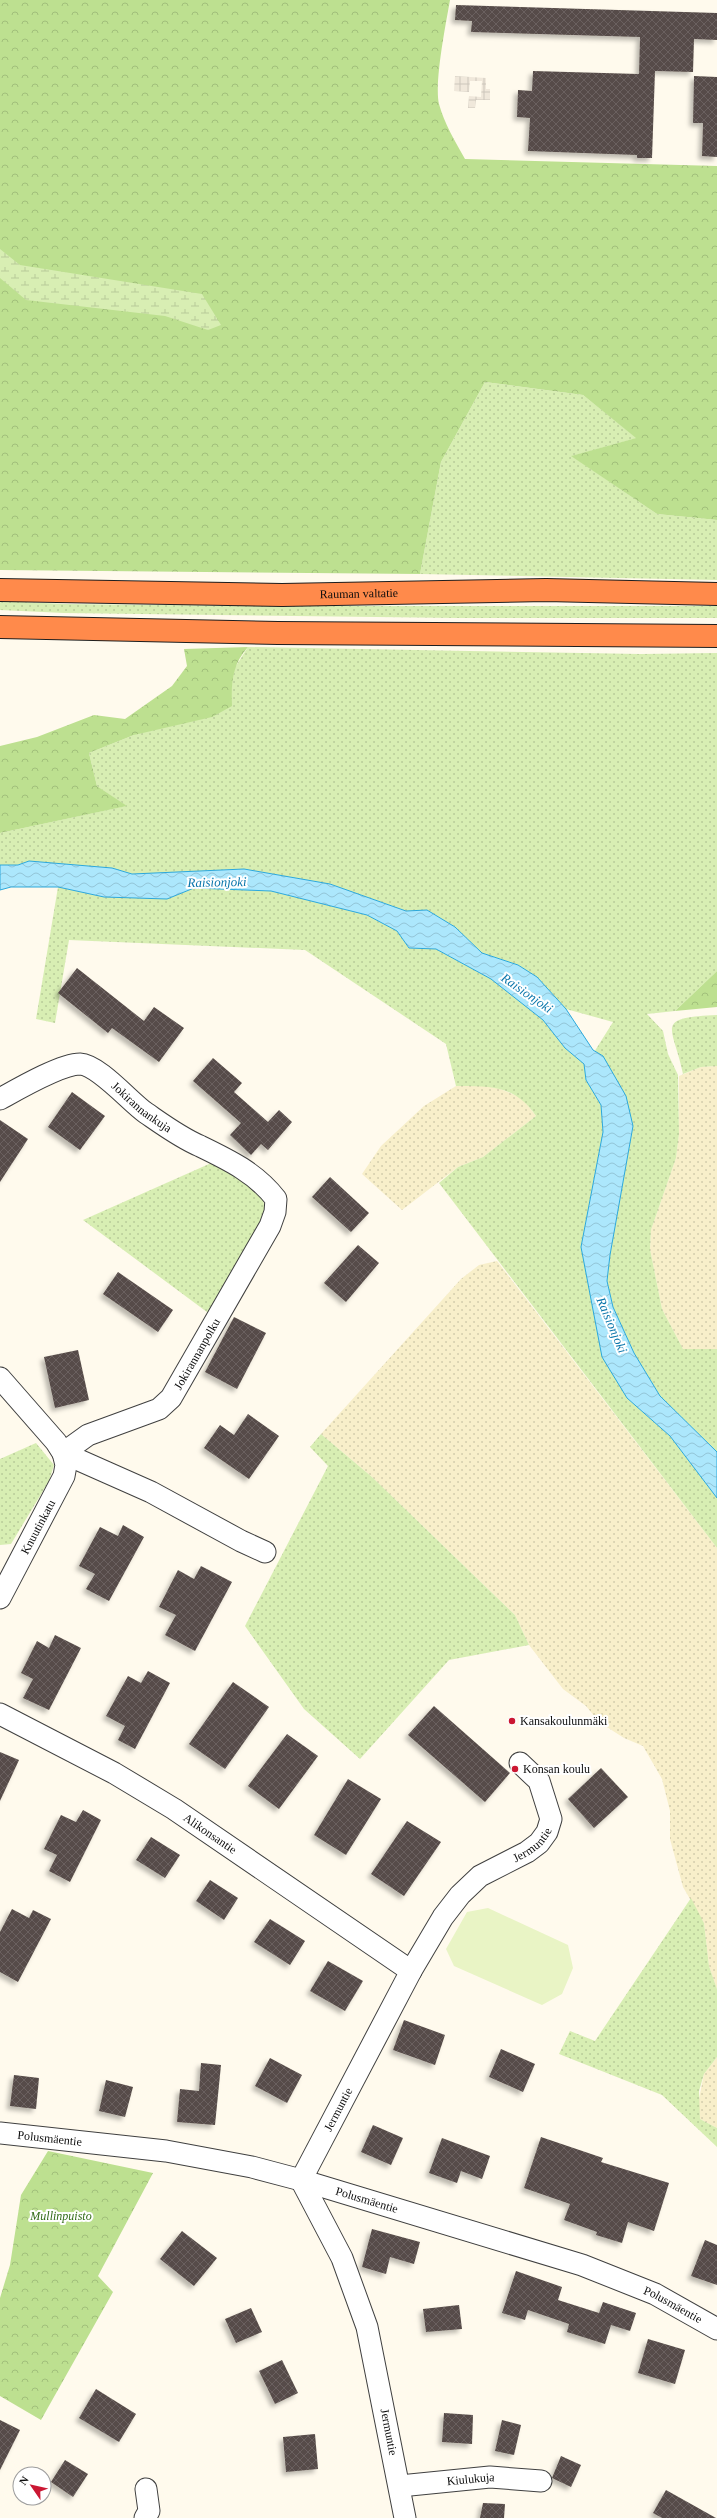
<svg xmlns="http://www.w3.org/2000/svg" width="717" height="2518" font-family="'Times New Roman',serif">
<defs>
<pattern id="farmland-dots" width="8" height="8" patternUnits="userSpaceOnUse"><rect width="8" height="8" fill="#f8efca"/><path d="M2 2h.1M6 6h.1" fill="none" stroke="#d3ccac" stroke-width="1.8" stroke-linecap="round"/></pattern>
<pattern id="grass-dots" width="8" height="8" patternUnits="userSpaceOnUse"><rect width="8" height="8" fill="#d8eeb3"/><path d="M2 2h.1M6 6h.1" fill="none" stroke="#b8cb99" stroke-width="1.8" stroke-linecap="round"/></pattern>
<pattern id="forest-crowns" width="20" height="18" patternUnits="userSpaceOnUse"><rect width="20" height="18" fill="#bde090"/><path d="M2 6a3 3 0 1 1 6 0M12 15a3 3 0 1 1 6 0" fill="none" stroke="#a1bf7b"/></pattern>
<pattern id="wetland-marsh" width="20" height="14" patternUnits="userSpaceOnUse"><rect width="20" height="14" fill="#d8eeb3"/><path d="M1 5h8M5 5V1M11 12h8M15 12V8" fill="none" stroke="#b8cb99"/></pattern>
<pattern id="plaza-grid" width="8" height="8" patternUnits="userSpaceOnUse"><rect width="8" height="8" fill="#f0e8db"/><path d="M0 4h8M4 0v8" fill="none" stroke="#cdc6bb"/></pattern>
<pattern id="water-waves" width="16" height="10" patternUnits="userSpaceOnUse"><rect width="16" height="10" fill="#ace7fc"/><path d="M0 5q4-4 8 0t8 0" fill="none" stroke="#93c5d7"/></pattern>
<pattern id="building-cross-hatch" width="8" height="8" patternUnits="userSpaceOnUse"><rect width="8" height="8" fill="#574c48"/><path d="M0 0l8 8M0 8l8-8" fill="none" stroke="#6a615e"/></pattern>
<filter id="shadow"><feDropShadow dx="-3.5" dy="3.5" stdDeviation="2" flood-color="#0004"/></filter>
</defs>
<rect width="100%" height="100%" fill="#fffaed"/>
<!-- farmland -->
<g fill="url(#farmland-dots)">
<path d="M717 1066V1349H683L662 1309 650 1249 651 1230 676 1158 679 1134V1076L701 1067Z"/>
<path d="M456 1086H493L522 1098 536 1116 483 1157 458 1167 402 1210 362 1174 381 1146 424 1106Z"/>
<path d="M497 1261 717 1548V1989L709 1966 704 1923 683 1887 670 1839V1811L662 1779 643 1746 624 1738 599 1722 586 1706 563 1689 529 1645 515 1615 372 1477 321 1434 461 1279 479 1265Z"/>
<path d="M717 2057V2128L700 2119 698 2104 704 2074Z"/>
</g>
<!-- grass -->
<g fill="url(#grass-dots)">
<path d="M485 382 583 395 637 438 572 456 657 514 717 520V580L420 574 441 462Z"/>
<path d="M0 601 66 604 264 606H717V618H457L64 613 0 610Z"/>
<path d="M248 647 641 654 717 653V971L675 1011 647 1014 663 1031 668 1054 678 1075 679 1134 676 1158 651 1230 650 1249 662 1309 683 1349H717V1452L660 1396 634 1353 613 1307 607 1281 610 1255 633 1126 591 1057 613 1022 566 1009 537 977 518 965 482 953 455 927 427 910 406 911 330 884 244 869 132 874 112 868 29 861 18 865H0V833L126 806 97 786 89 753 134 735 231 684 234 669Z"/>
<path d="M58 887 104 897 167 899 194 888 271 891 367 915 397 931 409 948 436 949 491 979 543 1020 565 1048 584 1064 586 1080 601 1105 603 1132 581 1247 627 1398 670 1436 717 1498V1548L439 1183 458 1167 483 1157 536 1116C515 1085 490 1086 456 1086L446 1044 305 950 69 940 55 1023 36 1019Z"/>
<path d="M717 1015V1066L701 1067 683 1074C673 1025 653 1018 717 1015Z"/>
<path d="M218 1160 263 1198 265 1213 211 1315 83 1220Z"/>
<path d="M321 1434 372 1477 515 1615 529 1645 449 1660 360 1759 304 1709 245 1626 328 1466 310 1447Z"/>
<path d="M36 1443 54 1465 49 1481 11 1544 0 1545V1459Z"/>
<path d="M691 1898 704 1923 709 1966 717 1989V2057L704 2074 699 2091 700 2119 717 2128V2147L662 2095 559 2054 570 2031 595 2041Z"/>
</g>
<!-- forest -->
<g fill="url(#forest-crowns)">
<path d="M0 0H450C446 23 434 83 439 104 444 123 455 141 465 159L717 166V520L657 514 571 456 636 438 583 395 485 382 441 462 420 574 0 570Z"/>
<path d="M248 647C232 665 231 683 232 706L212 717 134 735 89 753 97 786 127 806 0 833V746L37 737 94 715 125 719 172 686 187 666 184 649Z"/>
<path d="M717 971V1007L675 1011Z"/>
<path d="M48 2151 153 2173 98 2276 113 2292 41 2420 0 2396V2298L10 2265 21 2195Z"/>
</g>
<!-- wetland -->
<path fill="url(#wetland-marsh)" d="M0 249 20 265 202 294 221 325 208 330 165 316 26 300 0 278Z"/>
<!-- pitch -->
<path fill="#e9f4c5" d="M488 1908 568 1945 573 1968 562 1994 542 2005 454 1966 446 1949 467 1912Z"/>
<!-- plaza -->
<path fill="url(#plaza-grid)" d="M455 76 486 78V89H490V100H476L475 108H468L469 96 481 97 482 81H470L469 92 454 91Z"/>
<!-- water -->
<path fill="url(#water-waves)" stroke="#2ca8db" d="M29 861 112 868 132 874 244 869 330 884 406 911 427 910 455 927 482 953 518 965 537 977 566 1009 593 1050 603 1056 626 1096 633 1126 610 1255 607 1281 613 1307 634 1353 660 1396 717 1452V1498L670 1436 627 1398 602 1357 581 1247 603 1132 601 1105 586 1080 584 1064 565 1048 543 1020 491 979 436 949 409 948 397 931 367 915 271 891 194 888 167 899 104 897 58 887H11L0 890V865H18Z"/>
<!-- building -->
<g fill="url(#building-cross-hatch)" filter="url(#shadow)">
<path d="M456 5 717 13V40L694 39 693 72 655 71 652 158H637V155L528 151 530 118 517 117 518 90 532 91 533 71 639 74 640 37 471 32 472 21 455 20Z"/>
<path d="M694 76 717 77V157L702 156 703 123H693Z"/>
<path d="M77 968 144 1021 154 1007 184 1028 159 1062 112 1028 108 1033 58 993Z"/>
<path d="M213 1058 242 1083 234 1092 268 1122 279 1110 292 1122 268 1150 261 1144 251 1155 230 1135 241 1123 193 1081Z"/>
<path d="M72 1092 105 1116 80 1150 48 1127Z"/>
<path d="M0 1120 28 1139 0 1182Z"/>
<path d="M330 1177 369 1213 351 1232 312 1197Z"/>
<path d="M358 1245 379 1263 346 1302 324 1283Z"/>
<path d="M118 1272 173 1310 158 1332 103 1294Z"/>
<path d="M234 1317 266 1333 237 1389 205 1372Z"/>
<path d="M78 1350 89 1400 55 1408 44 1357Z"/>
<path d="M248 1414 279 1436 249 1479 204 1448 220 1425 234 1435Z"/>
<path d="M123 1525 144 1537 109 1601 86 1589 95 1574 79 1566 100 1527 118 1536Z"/>
<path d="M201 1566 232 1582 195 1651 165 1635 176 1615 159 1607 178 1570 194 1579Z"/>
<path d="M55 1635 81 1648 49 1710 23 1698 33 1679 21 1673 37 1641 49 1648Z"/>
<path d="M148 1671 170 1683 135 1749 118 1740 125 1726 106 1716 128 1676 141 1683Z"/>
<path d="M233 1682 269 1707 225 1769 189 1744Z"/>
<path d="M434 1706 510 1773 485 1802 408 1735Z"/>
<path d="M287 1734 318 1756 279 1809 248 1786Z"/>
<path d="M0 1752 19 1760 0 1801Z"/>
<path d="M601 1768 628 1797 594 1828 568 1799Z"/>
<path d="M348 1779 381 1799 346 1855 314 1835Z"/>
<path d="M83 1810 101 1820 70 1882 49 1871 57 1855 44 1849 61 1815 76 1822Z"/>
<path d="M407 1821 441 1842 404 1896 371 1874Z"/>
<path d="M151 1837 180 1855 165 1878 136 1860Z"/>
<path d="M210 1880 238 1898 224 1920 196 1901Z"/>
<path d="M12 1909 29 1918 33 1910 51 1919 18 1982 0 1972V1932Z"/>
<path d="M270 1919 305 1941 290 1965 254 1942Z"/>
<path d="M328 1961 363 1981 345 2011 310 1991Z"/>
<path d="M404 2020 445 2035 435 2065 393 2050Z"/>
<path d="M501 2049 535 2064 523 2092 489 2077Z"/>
<path d="M270 2058 302 2075 287 2103 255 2086Z"/>
<path d="M201 2063 221 2065 215 2125 177 2122 180 2089 199 2091Z"/>
<path d="M14 2075 39 2078 36 2109 10 2106Z"/>
<path d="M106 2080 133 2087 125 2117 99 2111Z"/>
<path d="M373 2125 403 2138 391 2165 361 2152Z"/>
<path d="M541 2137 603 2158 601 2162 669 2183 654 2231 628 2222 622 2243 596 2235 597 2232 564 2220 570 2204 524 2188Z"/>
<path d="M442 2138 490 2156 482 2179 461 2171 457 2183 429 2173Z"/>
<path d="M372 2229 420 2242 414 2264 390 2257 386 2274 362 2267Z"/>
<path d="M182 2231 217 2258 194 2286 160 2259Z"/>
<path d="M705 2240 717 2245V2285L691 2276Z"/>
<path d="M516 2271 562 2287 558 2300 599 2313 603 2302 636 2313 630 2331 611 2325 605 2344 567 2332 569 2324 528 2310 525 2320 502 2313Z"/>
<path d="M459 2305 462 2329 426 2332 423 2309Z"/>
<path d="M251 2308 262 2332 236 2343 225 2319Z"/>
<path d="M648 2339 685 2350 675 2384 638 2373Z"/>
<path d="M282 2360 298 2393 275 2404 259 2371Z"/>
<path d="M96 2389 136 2414 119 2442 79 2418Z"/>
<path d="M444 2413 473 2415 472 2444 442 2442Z"/>
<path d="M0 2420 20 2430 0 2470Z"/>
<path d="M502 2420 521 2425 514 2455 495 2451Z"/>
<path d="M315 2434 318 2469 286 2472 283 2437Z"/>
<path d="M561 2456 581 2465 571 2487 552 2478Z"/>
<path d="M65 2460 88 2474 73 2497 51 2482Z"/>
<path d="M666 2490 716 2518H662L653 2513Z"/>
<path d="M483 2503 505 2504 504 2518H480Z"/>
</g>
<g fill="none" stroke-linecap="round" stroke-linejoin="round">
<defs>
<g id="minor">
<path id="s1" d="M0 1099C18 1089 61 1064 80 1064 99 1065 130 1102 146 1113 162 1124 181 1138 200 1146 229 1160 256 1173 276 1199L275 1212 270 1226 171 1398 159 1409 88 1435 63 1453"/>
<path d="M0 1378 56 1442 63 1453 66 1465 64 1476 0 1598"/>
<path d="M63 1453 151 1492 241 1541 265 1552"/>
<path id="s2" d="M0 1714 114 1773 174 1809 411 1971"/>
<path id="s3" d="M0 2133 166 2151 252 2167 301 2180 582 2265 655 2294 717 2329"/>
<path id="s4" d="M400 2486 490 2477 541 2481"/>
<path d="M145 2518 149 2511 146 2489"/>
<path id="s5" d="M405 2518 367 2327 342 2258 301 2180 411 1971 443 1917 460 1895 480 1876 527 1852 539 1843 547 1832 551 1819 539 1781 520 1763"/>
</g>
<g id="highway">
<path id="s6" d="M0 590 282 595 546 590 717 594"/>
<path d="M0 627 278 633 717 636"/>
</g>
</defs>
<!-- minor casing -->
<use href="#minor" stroke="#404040" stroke-width="23"/>
<!-- highway casing -->
<use href="#highway" stroke="#1e1e1e" stroke-width="24"/>
<!-- minor -->
<use href="#minor" stroke="#fff" stroke-width="21"/>
<!-- highway -->
<use href="#highway" stroke="#ff8a4b" stroke-width="22"/>
</g>
<!-- markers -->
<g fill="#cb1733" stroke="#fff" stroke-width="1.5">
<circle cx="512" cy="1721" r="4"/>
<circle cx="515" cy="1769" r="4"/>
</g>
<g text-anchor="middle" dominant-baseline="central" stroke-width="4" stroke-linejoin="round" paint-order="stroke">
<!-- street labels -->
<g font-size="12" fill="#0d0d0d" stroke="#fff">
<text stroke="none"><textPath href="#s6" startOffset="359">Rauman valtatie</textPath></text>
<text stroke="none"><textPath href="#s1" startOffset="164">Jokirannankuja</textPath></text>
<text transform="translate(197 1354) rotate(-60)">Jokirannanpolku</text>
<text transform="translate(38 1527) rotate(-62)">Knuutinkatu</text>
<text stroke="none"><textPath href="#s2" startOffset="242">Alikonsantie</textPath></text>
<text stroke="none"><textPath href="#s5" startOffset="772">Jermuntie</textPath></text>
<text stroke="none"><textPath href="#s5" startOffset="436">Jermuntie</textPath></text>
<text stroke="none"><textPath href="#s3" startOffset="50">Polusmäentie</textPath></text>
<text stroke="none"><textPath href="#s3" startOffset="374">Polusmäentie</textPath></text>
<text stroke="none"><textPath href="#s3" startOffset="698">Polusmäentie</textPath></text>
<text transform="translate(389 2432) rotate(79)">Jermuntie</text>
<text stroke="none"><textPath href="#s4" startOffset="71">Kiulukuja</textPath></text>
</g>
<!-- poi labels -->
<g font-size="12" fill="#0d0d0d" stroke="#fff" text-anchor="start">
<text x="520" y="1721">Kansakoulunmäki</text>
<text x="523" y="1769">Konsan koulu</text>
</g>
<!-- park labels -->
<g font-size="12" font-style="italic" fill="#326b17" stroke="#fff">
<text x="61" y="2216">Mullinpuisto</text>
</g>
<!-- water labels -->
<g font-size="13" font-style="italic" fill="#0a76ab" stroke="#fff">
<text transform="translate(217 882) rotate(-1)">Raisionjoki</text>
<text transform="translate(527 993) rotate(35)">Raisionjoki</text>
<text transform="translate(612 1325) rotate(67)">Raisionjoki</text>
</g>
</g>
<!-- north arrow -->
<g transform="translate(32 2486) rotate(304)"><circle r="19" fill="#ffffff" stroke="#9e9e9e"/>
<path d="M0-3L7 15L0 10L-7 15Z" fill="#cb1733"/>
<text y="-6" font-size="11" font-weight="bold" text-anchor="middle" fill="#0d0d0d">N</text>
</g>
</svg>
